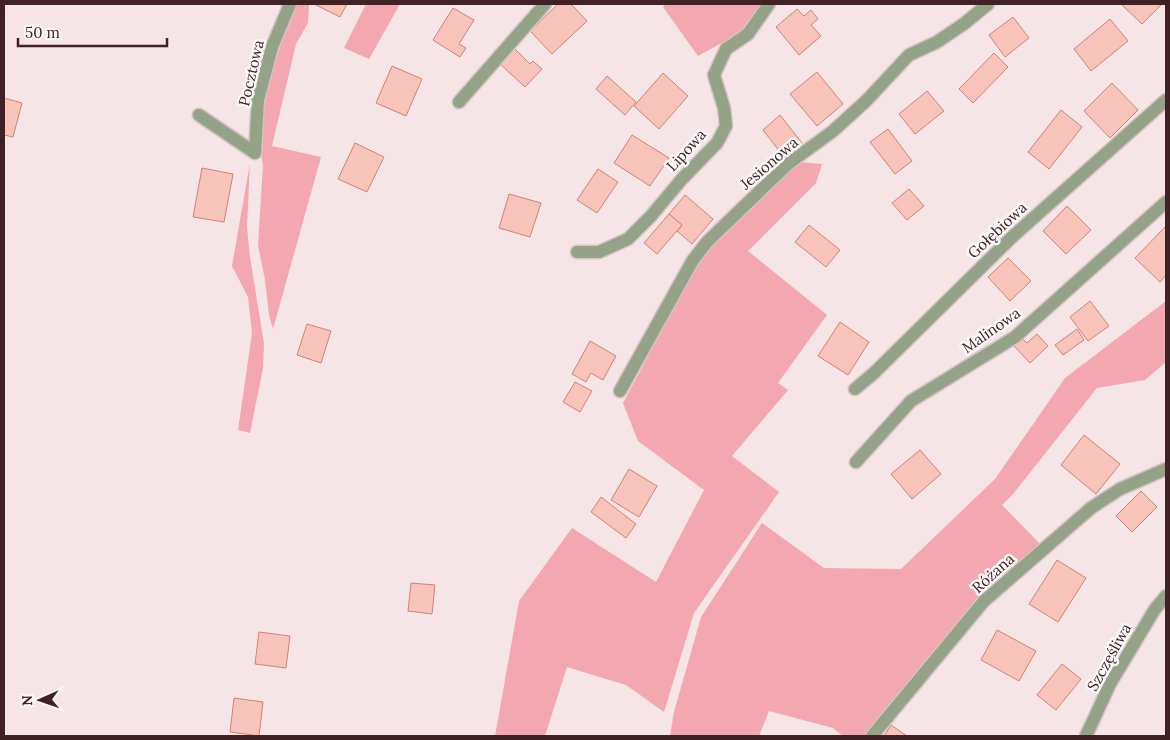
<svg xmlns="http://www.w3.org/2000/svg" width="1170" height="740" font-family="Lora,serif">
<rect width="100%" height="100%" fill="#f6e5e6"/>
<!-- green -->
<g fill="#f3a7b0">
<path d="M294 4H309L308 23 296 44 272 146 321 157 273 329 269 315 265 280 258 245 263 165 260 147 263 99Z"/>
<path d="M366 4H400L369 59 344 48Z"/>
<path d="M666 4H766L747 29 698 56 663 7Z"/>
<path d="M799 162 822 164 816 183 748 251 827 315 778 383 788 390 732 456 779 492 694 613 664 712 626 685 567 667 545 736H495L519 601 572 528 656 582 704 490 638 441 623 403 699 260 714 242Z"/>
<path d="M250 163 247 227 250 257 264 344 263 368 250 433 238 430 252 333 248 297 232 266Z"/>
<path d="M1166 301V362L1145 380 1097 388 1013 494 1002 505 1041 545 961 619 865 736H843L833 728 769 711 759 736H670L674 712 701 617 762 523 824 568 901 569 995 479 1065 378Z"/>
</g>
<!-- building -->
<g fill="#f8c4ba" stroke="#ce8475">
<path d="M314 4H347L340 17Z"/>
<path d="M558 4H571L587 21 552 54 530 31Z"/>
<path d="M1121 4H1162L1142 24Z"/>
<path d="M453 8 474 20 459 44 466 48 460 57 433 40Z"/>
<path d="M797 9 804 16 811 10 818 19 811 25 821 36 799 55 776 27Z"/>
<path d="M1013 17 1029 38 1005 57 989 35Z"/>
<path d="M1110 19 1128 41 1091 71 1074 49Z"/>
<path d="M514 48 530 64 533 61 542 69 525 87 500 64Z"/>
<path d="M994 53 1008 67 973 103 959 89Z"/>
<path d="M392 66 422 79 406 116 376 103Z"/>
<path d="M817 72 843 104 817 126 790 94Z"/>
<path d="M663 73 688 96 659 129 634 106Z"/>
<path d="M607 76 636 102 625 115 596 89Z"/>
<path d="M1112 83 1138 110 1110 138 1084 111Z"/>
<path d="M927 91 944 111 915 134 899 114Z"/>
<path d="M4 98 22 103 13 137 4 135Z"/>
<path d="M1061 110 1082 127 1049 169 1028 152Z"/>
<path d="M780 115 802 143 784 157 763 130Z"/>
<path d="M888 129 912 161 895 174 870 142Z"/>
<path d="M632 135 669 158 650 186 614 163Z"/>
<path d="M355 143 384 157 367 192 338 179Z"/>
<path d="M202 168 233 174 224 222 193 217Z"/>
<path d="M598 169 618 182 597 213 577 200Z"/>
<path d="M909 189 924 206 907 220 892 203Z"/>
<path d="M509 194 541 203 530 237 499 228Z"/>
<path d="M685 195 713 219 692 244 677 231 682 225 669 214Z"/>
<path d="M1067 206 1091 230 1066 254 1043 231Z"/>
<path d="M669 214 682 225 657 254 644 243Z"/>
<path d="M809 225 840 250 826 267 795 242Z"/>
<path d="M1166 226V275L1160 282 1135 258Z"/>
<path d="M1008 258 1031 281 1010 301 988 277Z"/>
<path d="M1090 301 1109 326 1088 341 1070 317Z"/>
<path d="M840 322 869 342 848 375 818 356Z"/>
<path d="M307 324 331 331 321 363 297 355Z"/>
<path d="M1077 329 1084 340 1063 355 1055 345Z"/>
<path d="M1037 334 1048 346 1030 363 1014 346 1022 338 1027 343Z"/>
<path d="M590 341 616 356 603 380 591 373 586 382 572 374Z"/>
<path d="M575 382 592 391 580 412 563 402Z"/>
<path d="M1084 435 1120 464 1096 494 1061 465Z"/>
<path d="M920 450 941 474 912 499 891 474Z"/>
<path d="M629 469 657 486 639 517 611 500Z"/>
<path d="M1141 491 1157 507 1132 532 1116 516Z"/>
<path d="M601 497 636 524 626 538 591 512Z"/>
<path d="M1057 560 1086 578 1058 622 1029 604Z"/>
<path d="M411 583 435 585 432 614 408 611Z"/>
<path d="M997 630 1036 651 1019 681 981 660Z"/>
<path d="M259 632 290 636 286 668 255 664Z"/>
<path d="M1062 664 1081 679 1056 710 1037 695Z"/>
<path d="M234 698 263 702 259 736 230 732Z"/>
<path d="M891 725 907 736H884Z"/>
</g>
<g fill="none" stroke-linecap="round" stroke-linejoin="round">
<defs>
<g id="minor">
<path d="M459 102 545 4"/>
<path d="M199 115 255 153 258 100 272 47 290 4"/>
<path d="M577 252H599L628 239 651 216 682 179 717 143 726 126 724 108 714 75 726 49 748 34 769 4"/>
<path d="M855 389 874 373 1011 238 1166 100"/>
<path d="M620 391 693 260 707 242 788 164 833 131 866 101 909 55 937 42 965 23 988 4"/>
<path d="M856 462 911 401 1015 337 1166 202"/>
<path d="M872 736 984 601 1091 508 1120 489 1166 469"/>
<path d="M1086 736 1110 684 1155 609 1166 596"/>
</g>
</defs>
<!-- minor casing -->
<use href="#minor" stroke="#d5c2c3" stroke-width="15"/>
<!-- minor -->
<use href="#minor" stroke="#94a388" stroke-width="12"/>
</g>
<g text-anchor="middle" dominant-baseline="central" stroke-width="5" stroke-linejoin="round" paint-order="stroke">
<!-- street labels -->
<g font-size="15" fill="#402126" stroke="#f7f7f7">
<text transform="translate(251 73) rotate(-77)">Pocztowa</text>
<text transform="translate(686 150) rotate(-48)">Lipowa</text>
<text transform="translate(769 163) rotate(-41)">Jesionowa</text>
<text transform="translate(997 230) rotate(-43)">Gołębiowa</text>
<text transform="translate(991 330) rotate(-35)">Malinowa</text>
<text transform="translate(993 573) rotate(-42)">Różana</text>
<text transform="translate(1109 657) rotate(-61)">Szczęśliwa</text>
</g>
</g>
<!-- border -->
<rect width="1170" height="740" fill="none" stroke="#402126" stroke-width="10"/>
<!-- north arrow -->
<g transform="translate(40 700) rotate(268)" stroke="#f7f7f7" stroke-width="4" paint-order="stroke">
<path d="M0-4L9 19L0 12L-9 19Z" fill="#402126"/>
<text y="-8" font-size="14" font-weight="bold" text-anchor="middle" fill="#402126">N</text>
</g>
<!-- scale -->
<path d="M18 38v8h149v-8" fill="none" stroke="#402126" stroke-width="2.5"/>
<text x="25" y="38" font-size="15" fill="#402126" stroke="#f7f7f7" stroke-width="4" paint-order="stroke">50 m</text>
</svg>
